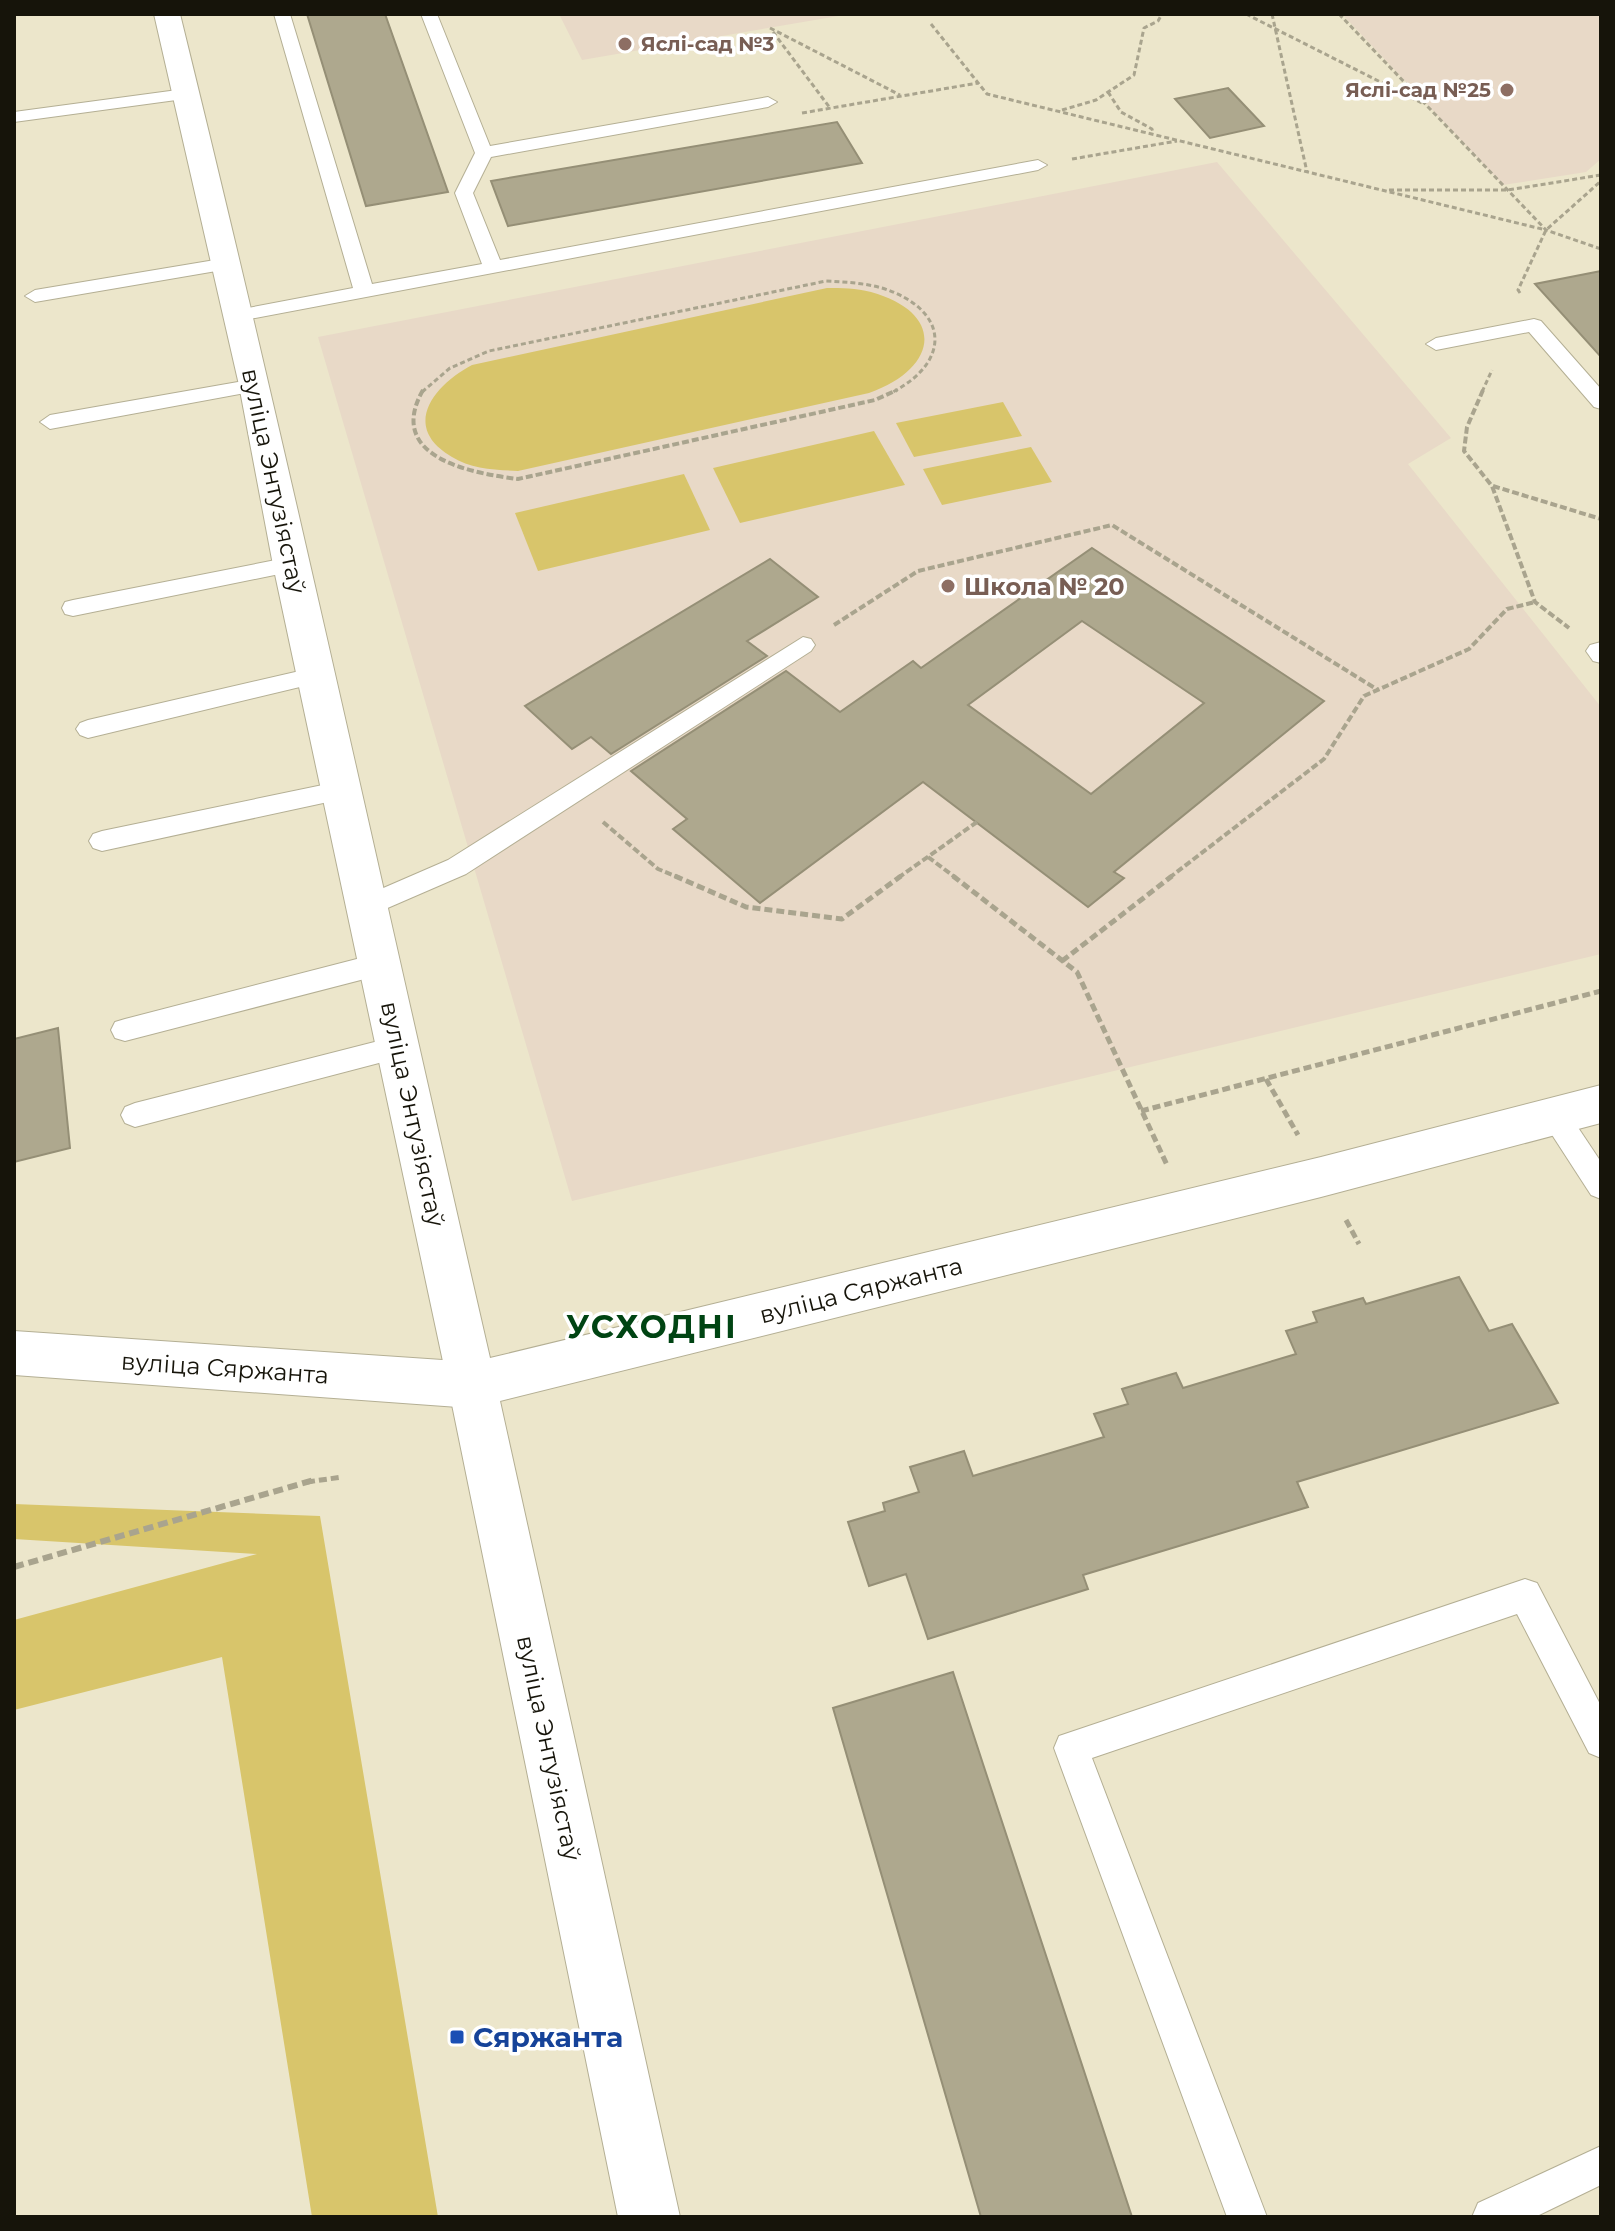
<svg xmlns="http://www.w3.org/2000/svg" width="1615" height="2231" font-family="Montserrat,sans-serif">
<rect width="100%" height="100%" fill="#ece6cb"/>
<!-- education -->
<g fill="#e8d9c7">
<path d="M559 14H850L582 60Z"/>
<path d="M1342 14H1601V159L1586 172 1503 185Z"/>
<path d="M1217 162 1451 438 1408 464 1601 707V954L572 1201 318 337Z"/>
</g>
<!-- green -->
<g fill="#d8c56b">
<path d="M827 288C841 288 856 288 871 292 946 313 939 368 869 393L518 471C496 470 471 469 452 457 400 427 434 385 472 365Z"/>
<path d="M1003 402 1022 436 914 457 896 423Z"/>
<path d="M874 431 905 485 740 523 713 468Z"/>
<path d="M1031 447 1052 482 942 505 923 469Z"/>
<path d="M684 474 710 530 538 571 515 513Z"/>
<path d="M14 1504 320 1516 438 2217H312L222 1657 14 1710V1620L257 1554 14 1539Z"/>
</g>
<!-- building -->
<g fill="#aea88e" stroke="#958f76" stroke-width="2" fill-rule="evenodd">
<path d="M307 14H385L448 192 366 206Z"/>
<path d="M1228 88 1264 126 1210 138 1175 99Z"/>
<path d="M837 122 862 163 508 226 491 181Z"/>
<path d="M1601 271V357L1535 284Z"/>
<path d="M1092 548 1324 701 1114 872 1124 878 1088 907 923 782 760 903 673 829 687 819 631 771 786 671 840 712 913 661 921 668ZM1082 621 1204 703 1091 794 968 705Z"/>
<path d="M770 559 818 597 747 641 767 656 611 754 591 737 572 749 525 706Z"/>
<path d="M58 1028 70 1148 14 1162V1039Z"/>
<path d="M1459 1277 1489 1331 1512 1324 1558 1403 1297 1482 1308 1507 1083 1575 1088 1589 928 1639 906 1574 869 1586 848 1522 885 1511 883 1503 919 1492 910 1467 964 1451 973 1476 1104 1437 1094 1414 1128 1404 1122 1389 1176 1373 1183 1388 1296 1354 1286 1331 1317 1322 1313 1312 1363 1298 1366 1304Z"/>
<path d="M953 1672 983 1764 1132 2217H981L833 1708Z"/>
</g>
<g fill="none" stroke-linecap="round" stroke-linejoin="round">
<defs>
<g id="lane">
<path d="M274 14H290L372 284 482 264 455 193 475 153 421 14H437L490 146 768 97 777 102 768 107 491 157 473 193 500 260 1038 160 1047 165 1038 170 239 321 232 319 229 315 232 311 353 288Z"/>
<path d="M185 89 191 90 194 94 191 98 14 122V112Z"/>
<path d="M227 258 234 260 237 264 234 268 35 302 25 296 35 290Z"/>
<path d="M1534 319 1541 321 1601 389V409L1594 407 1529 332 1436 350 1426 344 1436 338Z"/>
<path d="M255 379 262 380 265 385 262 390 50 429 40 422 50 415Z"/>
<path d="M291 557 299 560 302 565 299 570 73 616 65 614 62 608 65 602 73 600Z"/>
<path d="M803 637 811 639 815 645 811 651 466 874 376 913 367 916 358 913 354 906 358 899 448 860Z"/>
<path d="M1601 642V663L1593 661 1586 651 1590 645Z"/>
<path d="M317 667 325 669 329 675 325 681 88 738 80 735 76 729 80 723 88 720Z"/>
<path d="M342 781 351 783 354 790 351 797 102 851 93 848 89 841 93 834 102 831Z"/>
<path d="M380 953 389 956 393 964 389 972 380 975 125 1041 115 1038 111 1030 115 1022 125 1019Z"/>
<path d="M398 1036 408 1039 412 1047 408 1055 398 1058 135 1127 125 1123 121 1115 125 1107 135 1103Z"/>
<path d="M1555 1104 1565 1108 1601 1162V1199L1591 1195 1545 1124 1541 1116 1545 1108Z"/>
<path d="M1525 1579 1537 1583 1601 1706V1758L1589 1753 1517 1614 1092 1758 1267 2217H1227L1054 1748 1059 1736Z"/>
<path d="M1601 2146V2185L1535 2217H1472L1478 2203Z"/>
</g>
<path id="street" d="M14 1331 472 1362 489 1369 496 1385 489 1401 472 1408 14 1375Z"/>
<path id="secondary" d="M154 14H180C290 460 387 910 490 1358L1321 1157 1601 1085V1123L1321 1197 500 1401 680 2217H618L448 1385 273 565 239 385Z"/>
</defs>
<!-- lane casing -->
<use href="#lane" stroke="#b4af94" stroke-width="2"/>
<!-- street casing -->
<use href="#street" stroke="#b4af94" stroke-width="2"/>
<!-- secondary casing -->
<use href="#secondary" stroke="#b4af94" stroke-width="2"/>
<!-- path-far3 -->
<g stroke="#a9a48e" stroke-width="3" stroke-dasharray="5 3" stroke-linecap="butt">
<path d="M1246 14 1422 103"/>
<path d="M1272 14 1307 172"/>
<path d="M1339 14 1546 230 1601 249"/>
<path d="M931 24 987 94 1546 230"/>
<path d="M770 28 900 95"/>
<path d="M773 32 830 108"/>
<path d="M1108 92 1121 112 1152 129 1153 133"/>
<path d="M1062 110 1096 100 1134 75 1144 28 1158 21 1162 14"/>
<path d="M802 113 978 83"/>
<path d="M1072 159 1177 141"/>
<path d="M1389 190H1508L1601 175"/>
<path d="M1520 293 1518 290 1546 230 1601 181"/>
<path d="M422 392 450 368 489 351 826 281C845 282 864 283 882 288 948 309 953 360 893 392"/>
<path d="M1482 392 1492 370"/>
</g>
<!-- path-far2 -->
<g stroke="#a9a48e" stroke-width="4" stroke-dasharray="7 3" stroke-linecap="butt">
<path d="M423 390C385 457 470 473 518 479L875 400 897 390"/>
<path d="M1483 390 1467 427 1464 451 1492 486 1535 602 1569 628"/>
<path d="M1493 486 1601 519"/>
<path d="M834 625 918 571 1112 525 1378 690"/>
<path d="M603 822 658 869 680 878"/>
<path d="M928 857 956 878"/>
<path d="M898 878 977 822"/>
<path d="M1169 878 1324 759 1364 696 1469 649 1507 609 1535 602"/>
</g>
<!-- path-far1 -->
<g stroke="#a9a48e" stroke-width="5" stroke-dasharray="8 4" stroke-linecap="butt">
<path d="M675 876 746 907 842 919 901 876"/>
<path d="M953 876 1077 972 1167 1165"/>
<path d="M1062 961 1172 876"/>
<path d="M1266 1079 1298 1135"/>
<path d="M1141 1111 1601 991"/>
<path d="M1346 1220 1359 1244"/>
<path d="M307 1482 342 1477"/>
</g>
<!-- path -->
<path stroke="#a9a48e" stroke-width="6" stroke-dasharray="10 5" stroke-linecap="butt" d="M14 1567 314 1480"/>
<!-- lane -->
<use href="#lane" fill="#fff" fill-rule="evenodd"/>
<!-- street -->
<use href="#street" fill="#fff" fill-rule="evenodd"/>
<!-- secondary -->
<use href="#secondary" fill="#fff" fill-rule="evenodd"/>
</g>
<!-- markers -->
<g fill="#8d6e63" stroke="#fff" stroke-width="3">
<circle cx="625" cy="44" r="8"/>
<circle cx="1507" cy="90" r="8"/>
<circle cx="948" cy="586" r="8"/>
</g>
<rect fill="#1a4fb4" stroke="#fff" stroke-width="3" x="449" y="2029" width="16" height="16" rx="4"/>
<g text-anchor="middle" dominant-baseline="central" stroke-width="7" stroke-linejoin="round" paint-order="stroke">
<!-- far-education labels -->
<g font-size="20" font-weight="bold" fill="#785e54" stroke="#fff" text-anchor="start">
<text x="641" y="44">Яслі-сад №3</text>
<text x="1491" y="90" text-anchor="end">Яслі-сад №25</text>
</g>
<!-- street labels -->
<g font-size="24" fill="#16140a" stroke="#fff">
<text transform="translate(274 481) rotate(78)">вуліца Энтузіястаў</text>
<text transform="translate(413 1114) rotate(78)">вуліца Энтузіястаў</text>
<text transform="translate(861 1290) rotate(-14)">вуліца Сяржанта</text>
<text transform="translate(225 1368) rotate(4)">вуліца Сяржанта</text>
<text transform="translate(549 1748) rotate(78)">вуліца Энтузіястаў</text>
</g>
<!-- education labels -->
<g font-size="24" font-weight="bold" fill="#785e54" stroke="#fff" text-anchor="start">
<text x="964" y="586">Школа № 20</text>
</g>
<!-- near-transit labels -->
<g font-size="28" font-weight="bold" fill="#164399" stroke="#fff" text-anchor="start">
<text x="473" y="2037">Сяржанта</text>
</g>
<!-- district labels -->
<g font-size="32" font-weight="bold" letter-spacing="2" fill="#004413" stroke="#fff">
<text x="652" y="1326">УСХОДНІ</text>
</g>
</g>
<!-- border -->
<rect width="1615" height="2231" fill="none" stroke="#16140a" stroke-width="32"/>
</svg>
